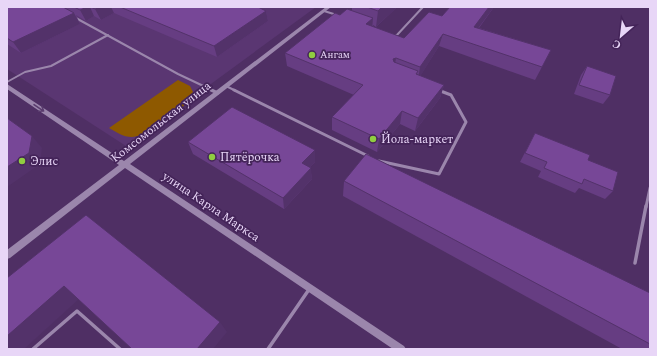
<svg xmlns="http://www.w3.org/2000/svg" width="657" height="356" font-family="Spectral,serif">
<rect width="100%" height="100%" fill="#4f2f64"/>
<!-- built -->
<path fill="#5a3672" d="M7 7H316L126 146 7 69Z"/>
<!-- green -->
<path fill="#8e5900" d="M178 80 190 86 193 92C187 109 150 136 132 137 123 137 116 132 109 128Z"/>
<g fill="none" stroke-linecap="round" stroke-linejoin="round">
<!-- service-far2 -->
<g stroke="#9b86ac" stroke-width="2">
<path d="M324 11 337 15"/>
<path d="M74 17 178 74 214 91"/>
<path d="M393 35 396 36 423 7"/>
<path d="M7 82 25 72 51 66 108 35"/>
<path d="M226 86 236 91"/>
<path d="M438 90 440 91"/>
</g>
<!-- service-far1 -->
<g stroke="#9b86ac" stroke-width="3">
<path d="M211 90 218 93"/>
<path d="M234 90 368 156"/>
<path d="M379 161 439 174 466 122 451 95 438 90"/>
<path d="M646 207 650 188"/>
</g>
<!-- service -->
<g stroke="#9b86ac" stroke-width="3.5">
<path d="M635 263 646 206"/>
<path d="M33 349 77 311 120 349"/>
<path d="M268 349 310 288"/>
</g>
<!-- tertiary -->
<path fill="#9b86ac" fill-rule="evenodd" d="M326 7H331L130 164 404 346 406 349H393L125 168 10 258 7 259V250L119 165 7 89V84L124 161Z"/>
</g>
<!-- wall -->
<g fill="#663d82">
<path d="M7 7H258L266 11 268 21 217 57 114 13 101 20 94 16 86 21 76 15 80 24 21 53 7 44Z"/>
<path d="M352 7H397L376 27 373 25V27L404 38 442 16 450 7H494L479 28 551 50 535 80 439 46 420 76 444 85 440 98 415 131 400 124 377 152 332 130V117L354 95 287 66 285 53 340 15 352 10Z"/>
<path d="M587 66 610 95 603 104 574 94 581 75Z"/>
<path d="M535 133 613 191 605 199 579 188 575 193 538 177 541 171 520 162Z"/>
<path d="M188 142 315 150V162L310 167 312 179 284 209 193 154Z"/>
<path d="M344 181 650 293V349H622L343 196Z"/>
</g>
<!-- shaded-wall -->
<g fill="#53326a">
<path d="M87 7H90L94 16 86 21 80 10Z"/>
<path d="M100 7H111L114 13 101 20 95 9Z"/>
<path d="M382 7H397L376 27 378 11Z"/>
<path d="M489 7H494L470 39 474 27Z"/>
<path d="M266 11 268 21 217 57 214 46Z"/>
<path d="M74 13 80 24 21 53 13 42Z"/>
<path d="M373 18 372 30 366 24Z"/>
<path d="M443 34 439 46 418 80 420 67Z"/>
<path d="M396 58 394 71 393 59Z"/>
<path d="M444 85 440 98 415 131 418 118Z"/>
<path d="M402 111 400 124 377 152 379 139Z"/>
<path d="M32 136 42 148 40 164 7 187V167Z"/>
<path d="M315 150V162L303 175 302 163Z"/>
<path d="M311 168 312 179 284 209 283 198Z"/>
<path d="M64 286 80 298 24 349H7V336Z"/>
<path d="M220 322 227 332 213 349H197Z"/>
</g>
<!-- building -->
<g fill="#774797" stroke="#53326a">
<path d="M7 7H63L74 13 13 42 7 38Z"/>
<path d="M74 7H87L80 10Z"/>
<path d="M91 7H100L95 9Z"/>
<path d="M120 7H258L266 11 214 46Z"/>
<path d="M367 7H382L378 11Z"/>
<path d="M450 7H489L474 27 551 50 542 67 443 34 420 67 396 58 393 59 394 62 418 71 416 74 444 85 418 118 402 111 379 139 332 117 363 85 285 53 335 13 340 15 347 9 373 18 366 24 404 38 429 12 442 16Z"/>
<path d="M587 66 616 76 610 95 579 85Z"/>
<path d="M232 107 315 150 302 163 311 168 283 198 188 142Z"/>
<path d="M7 118 32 136 29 153 7 167Z"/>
<path d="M535 133 590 155 588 160 618 172 613 191 584 179 582 184 544 168 547 162 525 153Z"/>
<path d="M366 154 650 293V344L344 181Z"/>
<path d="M86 215 220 322 197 349H132L64 286 7 336V278Z"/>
</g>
<!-- one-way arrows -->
<defs><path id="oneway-shaft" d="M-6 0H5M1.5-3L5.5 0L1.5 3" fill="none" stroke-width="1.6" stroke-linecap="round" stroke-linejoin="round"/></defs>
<use stroke="#5a3c6e" href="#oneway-shaft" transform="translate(39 108) rotate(34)"/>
<!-- markers -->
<g fill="#90cd41" stroke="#442459" stroke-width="1.5">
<circle cx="312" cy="55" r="4"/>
<circle cx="373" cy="139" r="4"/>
<circle cx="212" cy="157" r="4"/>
<circle cx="22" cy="161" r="4"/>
</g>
<g text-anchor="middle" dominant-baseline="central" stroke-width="3.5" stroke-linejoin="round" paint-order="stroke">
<!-- far-poi labels -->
<g font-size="10" fill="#e8d6f7" stroke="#442459" text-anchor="start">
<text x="320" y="55">Ангам</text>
</g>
<!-- street labels -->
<g font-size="12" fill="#e8d6f7" stroke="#442459">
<text transform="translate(161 122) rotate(-38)">Комсомольская улица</text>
<text transform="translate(211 207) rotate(34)">улица Карла Маркса</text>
</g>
<!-- poi labels -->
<g font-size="12" fill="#e8d6f7" stroke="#442459" text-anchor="start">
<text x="381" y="139">Йола-маркет</text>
<text x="220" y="157">Пятёрочка</text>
<text x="30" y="161">Элис</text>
</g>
</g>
<!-- border -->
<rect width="657" height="356" fill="none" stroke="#e8d6f7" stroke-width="16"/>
<!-- north arrow -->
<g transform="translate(621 36) rotate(208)" stroke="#442459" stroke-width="3" paint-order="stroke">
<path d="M0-3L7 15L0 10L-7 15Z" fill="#e8d6f7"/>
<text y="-6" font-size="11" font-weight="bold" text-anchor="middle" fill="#e8d6f7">С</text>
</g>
</svg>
